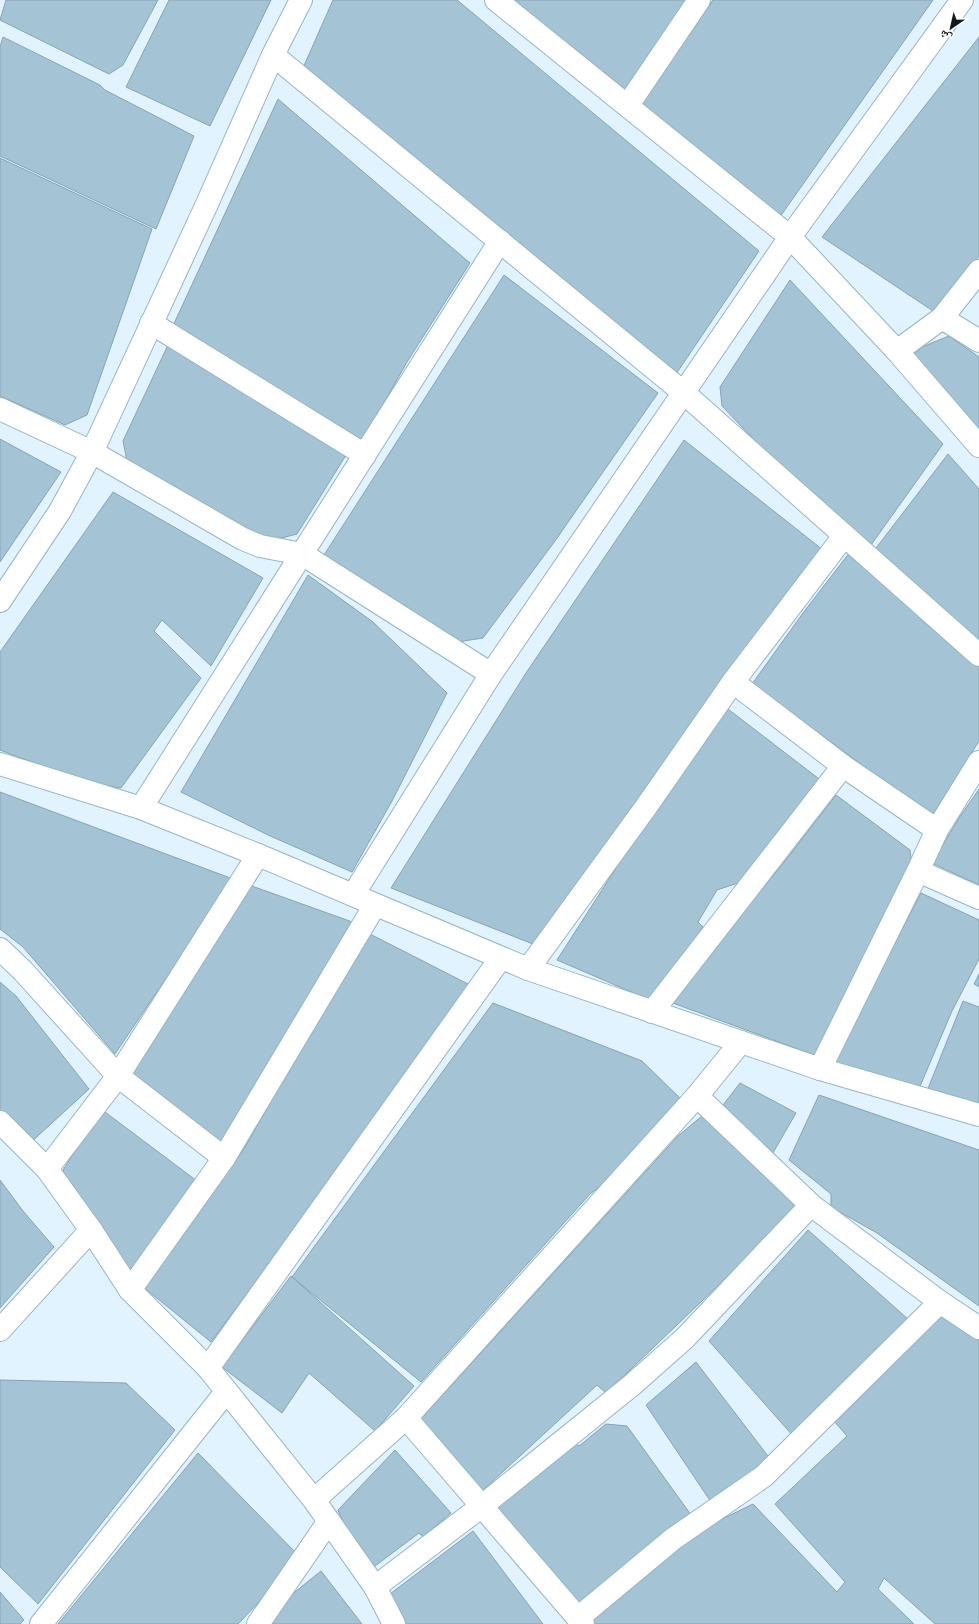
<svg xmlns="http://www.w3.org/2000/svg" width="979" height="1624" font-family="'Libre Baskerville','Noto Naskh Arabic',serif">
<rect width="100%" height="100%" fill="#e0f3fe"/>
<!-- building -->
<g fill="#a4c3d4" stroke="#85a4b4">
<path d="M6 0H158L123 65 109 74 0 20Z"/>
<path d="M169 0H271L210 126 126 87Z"/>
<path d="M333 0H457L759 251 674 377 303 68Z"/>
<path d="M513 0H693L626 90Z"/>
<path d="M713 0H933L777 221 640 106Z"/>
<path d="M3 37 100 85 105 90 194 136 156 229 0 156V47Z"/>
<path d="M979 37V256L936 313 822 237Z"/>
<path d="M278 99 470 263 407 362 360 445 171 330Z"/>
<path d="M0 158 152 229 87 415 65 425 0 396Z"/>
<path d="M504 275 658 393 555 541 483 638 457 642 324 555Z"/>
<path d="M790 280 943 444 866 552 759 445 722 406 720 387Z"/>
<path d="M949 336 979 357V441L907 360 922 347Z"/>
<path d="M168 345 348 452 297 534 266 542 128 466 123 441Z"/>
<path d="M0 439 61 472 0 562Z"/>
<path d="M684 440 823 550 538 946 391 888 526 673Z"/>
<path d="M948 454 979 489V648L870 556Z"/>
<path d="M113 492 263 578 211 666 162 620 154 631 201 678 121 788 89 783 0 750V652Z"/>
<path d="M850 552 979 663V741L932 816 752 684 803 613Z"/>
<path d="M308 575 373 622 447 693 392 801 352 872 268 835 181 792Z"/>
<path d="M728 709 827 785 744 881 717 890 698 922 703 927 650 1000 557 960 661 798Z"/>
<path d="M979 789V885L932 863 959 818Z"/>
<path d="M0 792 233 879 115 1054 23 947 0 929Z"/>
<path d="M836 795 910 850 913 874 817 1056 670 1002 707 952 782 865Z"/>
<path d="M249 885 358 924 221 1151 127 1072Z"/>
<path d="M921 893 979 920V959L952 1011 918 1091 832 1064Z"/>
<path d="M366 932 470 985 286 1241 211 1342 142 1286 244 1149Z"/>
<path d="M979 974V987L974 984Z"/>
<path d="M0 982 16 996 89 1089 28 1145 0 1114Z"/>
<path d="M963 1001 979 1007V1108L927 1091Z"/>
<path d="M493 1003 642 1061 684 1102 626 1166 590 1194 421 1382 292 1277Z"/>
<path d="M740 1083 796 1113 770 1158 720 1109Z"/>
<path d="M819 1095 979 1150V1306L877 1233 831 1207V1194L789 1160Z"/>
<path d="M101 1109 201 1184 135 1277 57 1180Z"/>
<path d="M708 1111 799 1208 606 1393 597 1385 481 1492 419 1421 678 1136Z"/>
<path d="M0 1180 23 1211 54 1247 0 1308Z"/>
<path d="M808 1230 909 1320 794 1437 709 1341Z"/>
<path d="M291 1276 414 1386 375 1431 309 1373 282 1413 222 1367Z"/>
<path d="M940 1305 979 1335V1624H935L884 1578 878 1589 914 1624H587L675 1542 753 1504 837 1592 845 1582 775 1504 847 1436 834 1421Z"/>
<path d="M696 1362 771 1460 713 1505 646 1405Z"/>
<path d="M0 1380 126 1383 175 1430 38 1604 0 1567Z"/>
<path d="M606 1424 627 1426 694 1519 581 1610 492 1511 572 1441 579 1446Z"/>
<path d="M395 1450 451 1513 423 1537 419 1533 371 1569 346 1529 338 1510Z"/>
<path d="M198 1453 301 1558 238 1624H58Z"/>
<path d="M473 1531 543 1624H404L386 1597Z"/>
<path d="M321 1571 362 1624H269L265 1616Z"/>
<path d="M0 1592 24 1620 20 1624H0Z"/>
</g>
<g fill="none" stroke-linecap="round" stroke-linejoin="round">
<defs>
<g id="minor">
<path d="M496 0 790 237 897 351 979 446"/>
<path d="M273 55 684 393 979 655"/>
<path d="M628 105 699 0"/>
<path d="M942 318 979 341"/>
<path d="M151 323 365 455"/>
<path d="M897 351 942 318 979 271"/>
<path d="M0 409 92 452 243 539 260 546 302 554 491 674"/>
<path d="M0 601 60 511 92 452 207 204 273 55 301 0"/>
<path d="M733 682 843 766 937 830"/>
<path d="M0 764 141 808 258 855 528 969 820 1069 979 1115"/>
<path d="M141 808 500 241"/>
<path d="M918 871 979 898"/>
<path d="M353 895 491 674 790 237 962 0"/>
<path d="M0 949 23 971 118 1076 224 1158"/>
<path d="M528 969 646 807 733 682 844 536"/>
<path d="M652 1012 843 766"/>
<path d="M741 1042 697 1096 811 1205 940 1302 979 1328"/>
<path d="M820 1069 918 871 937 830 979 762"/>
<path d="M0 1122 47 1169 91 1230 130 1290 208 1368 314 1500 375 1587 394 1624"/>
<path d="M47 1169 118 1076 258 855"/>
<path d="M130 1290 224 1158 375 905"/>
<path d="M0 1330 91 1230"/>
<path d="M208 1368 500 959"/>
<path d="M406 1418 583 1624"/>
<path d="M314 1500 406 1418 697 1096"/>
<path d="M375 1587 482 1506 632 1385 685 1338 811 1205"/>
<path d="M578 1618 673 1539 764 1476 940 1302"/>
<path d="M41 1624 226 1392"/>
<path d="M258 1624 329 1521"/>
</g>
</defs>
<!-- minor casing -->
<use href="#minor" stroke="#96b5c6" stroke-width="24"/>
<!-- minor -->
<use href="#minor" stroke="#fff" stroke-width="22"/>
</g>
<!-- north arrow -->
<g transform="translate(951 28) rotate(214)" stroke="#ffffff" stroke-width="3" paint-order="stroke">
<path d="M0-3L7 15L0 10L-7 15Z" fill="#0f1a20"/>
<text y="-6" font-size="11" font-weight="bold" text-anchor="middle" fill="#0f1a20">ش</text>
</g>
</svg>
